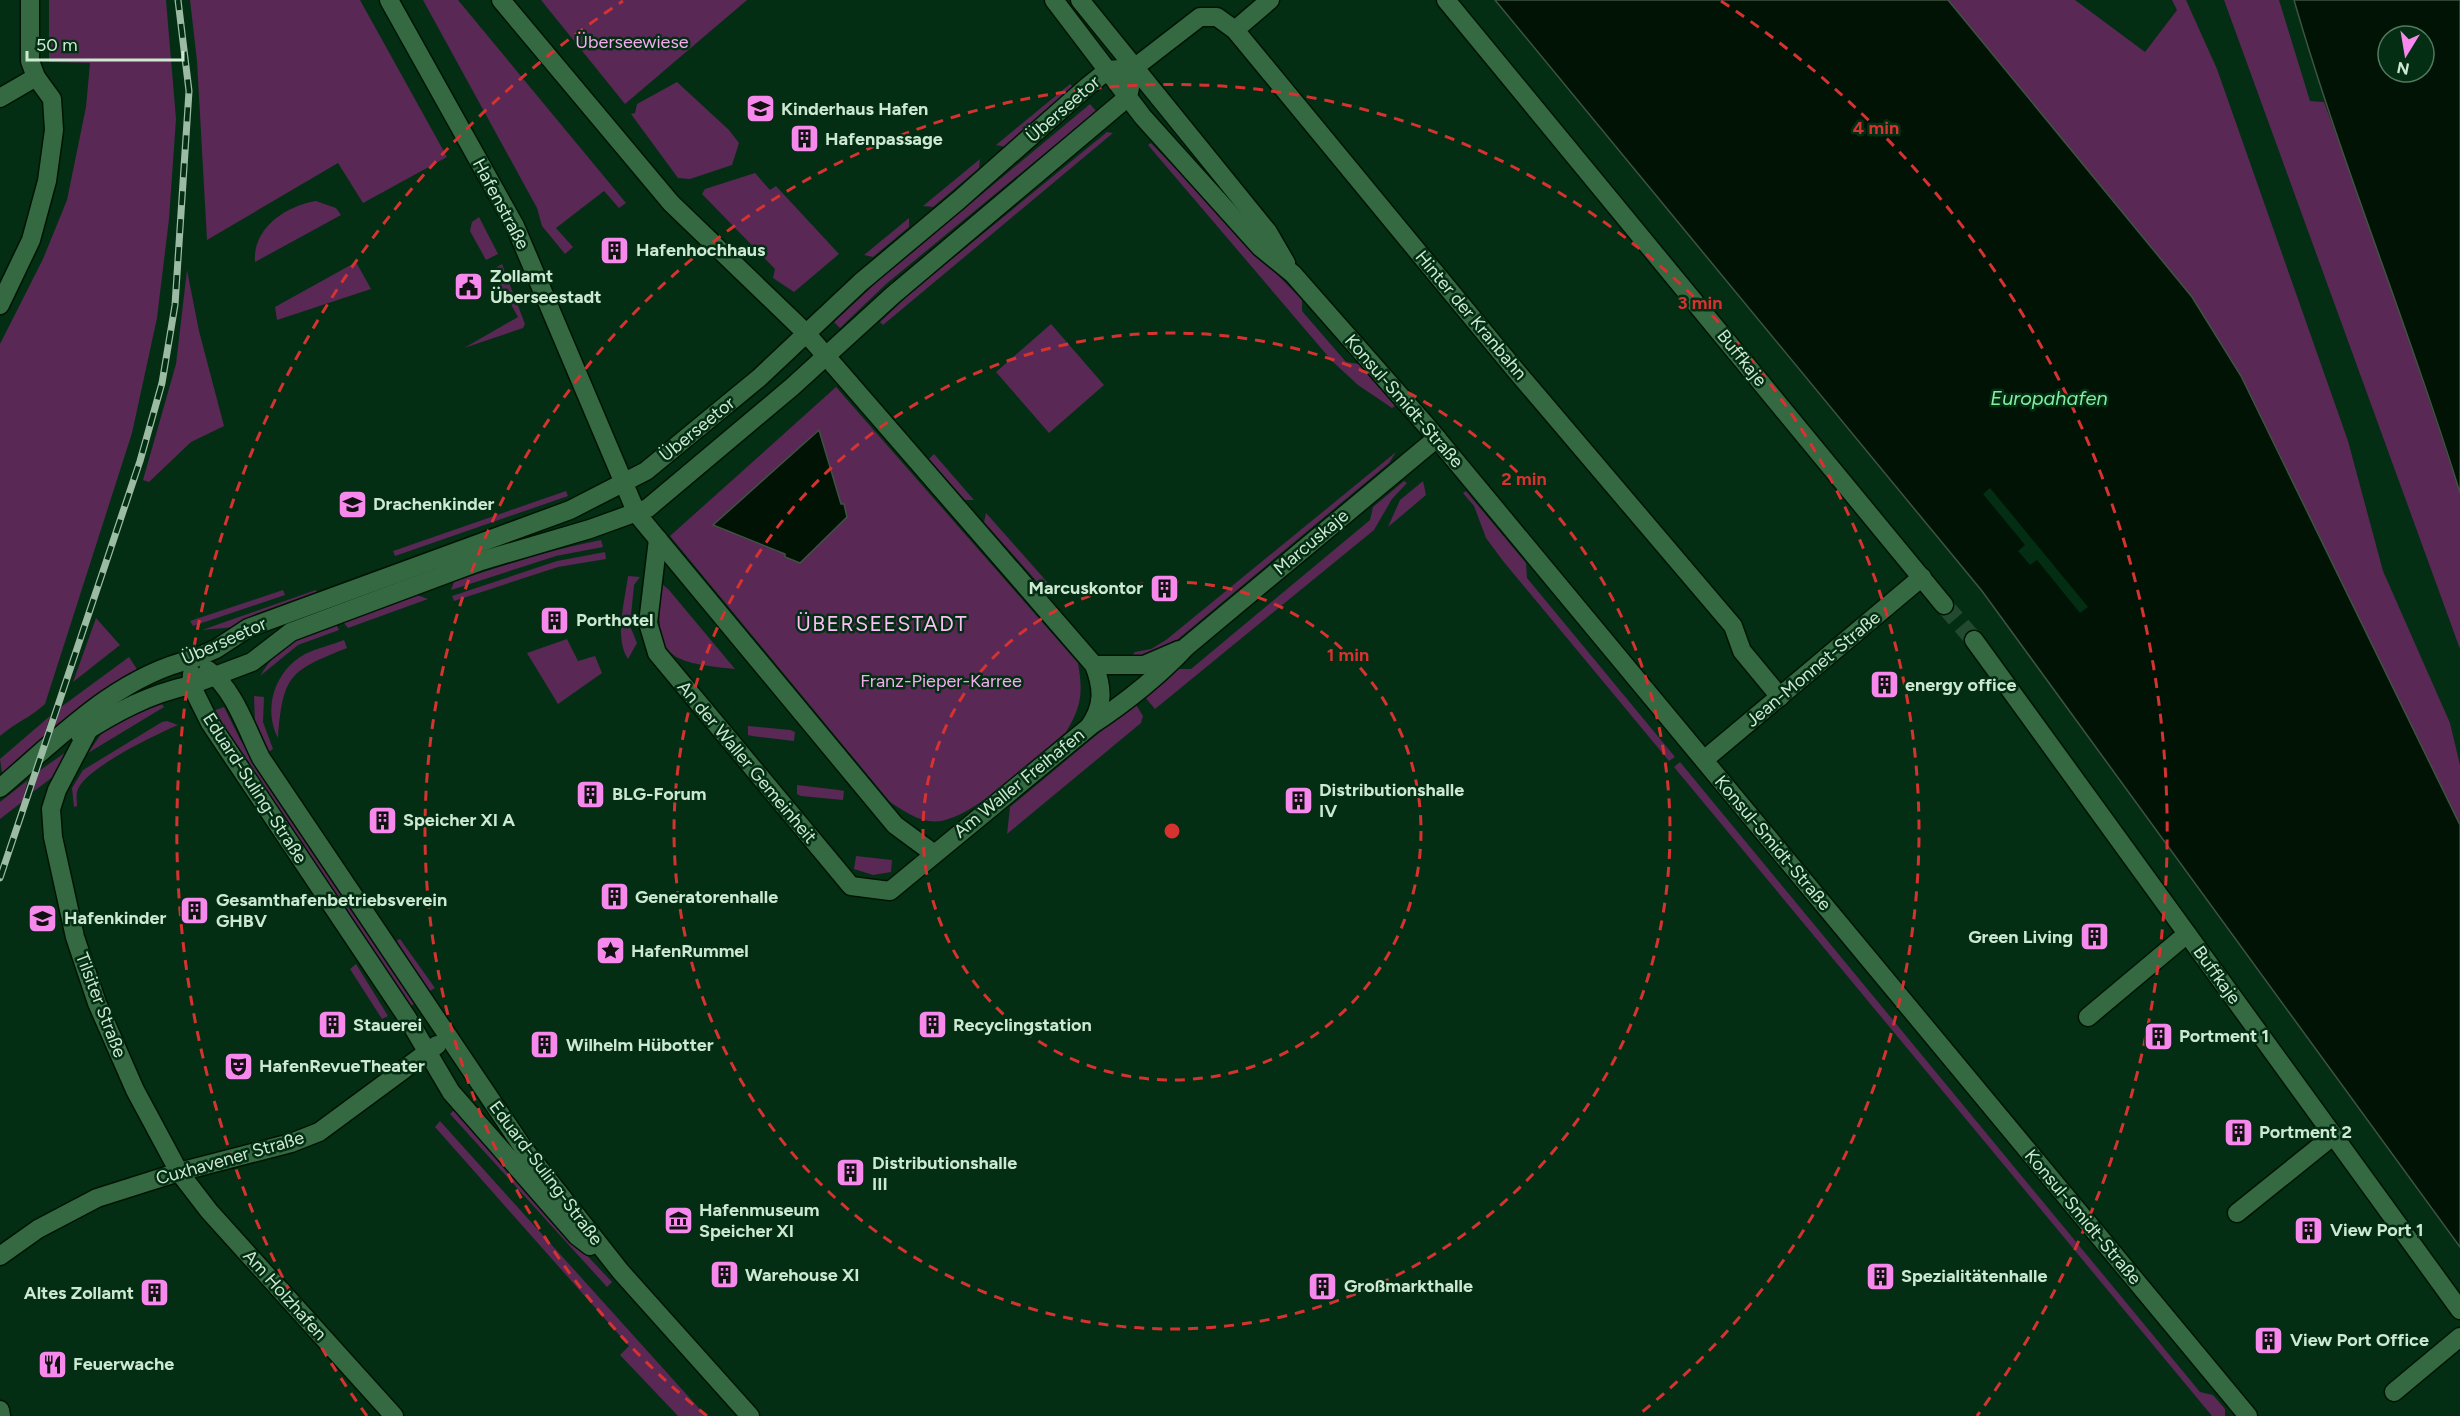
<svg xmlns="http://www.w3.org/2000/svg" width="2460" height="1416" font-family="Figtree,sans-serif">
<rect width="100%" height="100%" fill="#032e13"/>
<!-- green -->
<g fill="#592855">
<path d="M49 0H166L176 119 169 219 157 318 132 433 45 704C31 717 15 723 0 736V344L43 259 67 200 86 107 90 63 49 62Z"/>
<path d="M190 0H360L447 157 363 203 338 163 207 240 197 61Z"/>
<path d="M423 0H458L626 203 619 208 604 191 556 228 573 247 565 254 542 226 537 208Z"/>
<path d="M541 0H747L625 104Z"/>
<path d="M1948 0H2075L2145 52 2177 10 2172 0H2186L2217 69 2348 441 2383 571 2450 723 2460 765V825L2241 376 2192 297Z"/>
<path d="M2224 0H2279L2310 101 2324 102 2379 250 2460 493V649Z"/>
<path d="M677 82 729 130 739 143 732 165 690 179 678 178 631 114 635 113 637 104Z"/>
<path d="M1070 84 1072 86 1064 97 1005 147 996 145Z"/>
<path d="M1090 104 1096 111 886 284 840 328 834 322 880 279Z"/>
<path d="M1107 132 1113 133 883 325 880 322 913 291Z"/>
<path d="M1151 143 1302 300V311L1346 362 1359 364 1395 406 1392 408 1358 385 1332 361 1148 145Z"/>
<path d="M980 159 979 168 933 207 923 206Z"/>
<path d="M755 173 770 190 776 186 839 254 794 292 773 278 775 269 702 194 705 189Z"/>
<path d="M316 201 336 208 341 215 255 262C252 229 285 206 316 201Z"/>
<path d="M479 217 498 254 486 260 470 231 472 222Z"/>
<path d="M909 218V227L873 257 864 255Z"/>
<path d="M356 262 371 289 277 320 275 307Z"/>
<path d="M502 264 525 324 523 328 464 348 518 317 492 270Z"/>
<path d="M187 270 199 331 224 426 191 442 149 482 143 480 176 364Z"/>
<path d="M1051 324 1104 385 1049 433 996 372Z"/>
<path d="M836 387 1078 663C1083 692 1082 706 1066 732 1035 758 979 814 941 821 922 824 905 812 890 802L670 536Z"/>
<path d="M1396 452 1389 463 1171 645 1153 655 1130 658 1135 652 1151 649 1166 640Z"/>
<path d="M934 454 974 500H965L929 459Z"/>
<path d="M1404 481 1407 483 1392 499 1374 530 1155 709 1144 696 1177 669H1191L1370 520 1373 507Z"/>
<path d="M1423 481 1426 495 1388 527 1400 500Z"/>
<path d="M566 491 568 496 395 556 393 551Z"/>
<path d="M1466 491 1526 563 1527 578 1675 757 1669 761 1503 561 1486 538 1474 506 1463 493Z"/>
<path d="M986 513 1056 592 1047 593 984 522Z"/>
<path d="M601 540 603 547 556 556 451 590 454 582C503 565 551 550 601 540Z"/>
<path d="M605 552 606 559 558 567 454 601 452 596 557 561Z"/>
<path d="M628 576 640 577 634 585 630 626 637 643 628 659C614 638 625 600 628 576Z"/>
<path d="M661 583 669 590 735 669C663 662 655 656 661 583Z"/>
<path d="M283 590 285 595 193 626 190 621Z"/>
<path d="M316 590 320 596 235 627 202 630Z"/>
<path d="M417 595 428 599 348 628 343 622Z"/>
<path d="M96 618 120 645 73 682Z"/>
<path d="M336 624 339 630 298 645 260 676C281 642 300 637 336 624Z"/>
<path d="M567 639 578 661 595 656 602 673 558 704 527 653Z"/>
<path d="M344 640 347 648C290 671 283 674 278 738 263 709 274 671 305 654 317 648 332 645 344 640Z"/>
<path d="M129 657 138 671 53 732 61 707Z"/>
<path d="M254 696 264 697 263 722 273 749 267 753 255 724Z"/>
<path d="M159 700 164 707 88 753 108 724Z"/>
<path d="M1135 703 1143 716 1141 723 1007 834 1010 807Z"/>
<path d="M224 707 240 739 265 779 419 1001 409 1007 366 939 222 730 213 711Z"/>
<path d="M50 716 43 740 2 773 0 759Z"/>
<path d="M167 721 178 725C157 734 81 770 77 792 76 796 77 802 77 806L74 807 72 788 83 770 162 722Z"/>
<path d="M748 726 790 730 795 732 794 741 752 736 748 735Z"/>
<path d="M73 747 54 776 33 792 39 771Z"/>
<path d="M1680 762 2200 1392 2213 1395 2225 1409V1416H2212L1674 767Z"/>
<path d="M28 780 22 802 0 819V802Z"/>
<path d="M797 785 839 790 844 791 843 800 801 796 797 794Z"/>
<path d="M856 856 892 860 891 872 873 875 854 869Z"/>
<path d="M400 939 435 988 428 992 394 942Z"/>
<path d="M356 964 388 1016 382 1019 350 969Z"/>
<path d="M455 1109 525 1190 612 1282 607 1287 450 1114Z"/>
<path d="M440 1121 706 1416H678L620 1355 629 1346 435 1127Z"/>
</g>
<!-- water -->
<g fill="#001304" stroke="#3e5342" stroke-width="1.5" fill-rule="evenodd">
<path d="M1495 0H1948L2192 297 2241 376 2460 825V1247L1982 591Z"/>
<path d="M2294 0H2460V493C2409 327 2342 166 2294 0ZM2388 36H2424V72H2388Z"/>
<path d="M819 430 841 504H844L847 517 800 563 785 557V554L713 525Z"/>
</g>
<!-- pier -->
<path fill="#032e13" d="M1990 488 2088 607 2080 613 2037 560 2030 565 2018 551 2025 545 1983 494Z"/>
<g fill="none" stroke-linecap="round" stroke-linejoin="round">
<!-- street-tunnel -->
<path stroke="#214a30" stroke-width="18" stroke-dasharray="18 9" stroke-linecap="butt" d="M1944 605 1974 640"/>
<defs>
<g id="street">
<path d="M389 0 515 226 637 514 895 825 933 853"/>
<path d="M501 0 671 203 806 333 1094 665C1103 688 1104 706 1089 727L890 891 851 886 657 653 648 623 658 539"/>
<path d="M1446 0 1944 605"/>
<path d="M1235 30 1270 0"/>
<path d="M1134 68 1200 17H1217L1235 30 1517 372 1733 626 1742 651 1780 697"/>
<path d="M0 98 36 77 30 61V0"/>
<path d="M0 305 31 240 47 181 54 130 52 99 36 77"/>
<path d="M1974 640 2460 1310"/>
<path d="M1094 665H1144L1179 650"/>
<path d="M1090 726C1125 703 1157 678 1186 647L1437 438"/>
<path d="M89 729 57 790 51 809 53 837 75 937 97 1003 135 1090 179 1172 209 1211 394 1416"/>
<path d="M80 735C116 712 149 694 191 685"/>
<path d="M1704 760 1922 577"/>
<path d="M0 788C59 738 116 677 193 659"/>
<path d="M2088 1017 2187 934"/>
<path d="M2237 1213 2334 1135"/>
<path d="M2394 1392 2460 1337"/>
<path d="M0 1410 1 1416"/>
</g>
<g id="secondary">
<path d="M1054 0 1143 117 1260 247 1293 274 1425 424 2248 1416"/>
<path d="M1080 0 1268 232 1286 263"/>
<path d="M193 659 216 649 248 628 570 510 646 471 759 378 861 282 959 200 1088 86 1108 70 1120 69"/>
<path d="M208 670C234 689 247 730 261 758L524 1149 621 1272 750 1416"/>
<path d="M192 674 191 685 210 723 408 1019 451 1092 577 1236 590 1246"/>
<path d="M191 685 252 662 291 632 481 561 590 529 648 508 792 387 893 295 1128 97 1134 68"/>
<path d="M0 1256 38 1229 97 1198 179 1172 291 1143 319 1132 437 1045"/>
</g>
</defs>
<!-- street casing -->
<use href="#street" stroke="#001403" stroke-width="21"/>
<!-- secondary casing -->
<use href="#secondary" stroke="#001403" stroke-width="21"/>
<!-- street -->
<use href="#street" stroke="#346942" stroke-width="18"/>
<!-- secondary -->
<use href="#secondary" stroke="#346942" stroke-width="18"/>
<defs>
<path id="rail" d="M0 878 140 461 162 383 175 305 189 91 178 0"/>
</defs>
<!-- rail casing -->
<use href="#rail" stroke="#9cbba3" stroke-width="7"/>
<!-- rail -->
<use href="#rail" stroke="#032e13" stroke-width="4.5" stroke-dasharray="14" stroke-linecap="butt"/>
</g>
<!-- distance rings -->
<g fill="none" stroke="#d63230" stroke-width="3" stroke-dasharray="10 8">
<circle cx="1172" cy="831" r="249"/>
<circle cx="1172" cy="831" r="498"/>
<path d="M707 1416A747 747 0 1 1 1637 1416"/>
<path d="M367 1416A995 995 0 0 1 623 1M1721 1A995 995 0 0 1 1977 1416"/>
</g>
<!-- icons -->
<defs>
<symbol id="school-square" viewBox="-11 -11 22 22"><rect x="-9" y="-9" width="18" height="18" rx="4" fill="#f788ec" stroke="#032e13"/><path d="M0-5L7-2L0 1L-7-2ZM-4 1L0 2.5L4 1V4Q0 6-4 4Z" fill="#111"/></symbol>
<symbol id="building-square" viewBox="-11 -11 22 22"><rect x="-9" y="-9" width="18" height="18" rx="4" fill="#f788ec" stroke="#032e13"/><path d="M-4-6H4V6H1V3H-1V6H-4ZM-2.5-4.3h1.7v1.8h-1.7ZM.8-4.3h1.7v1.8H.8ZM-2.5-1h1.7V.8h-1.7ZM.8-1h1.7V.8H.8Z" fill="#111"/></symbol>
<symbol id="civic-square" viewBox="-11 -11 22 22"><rect x="-9" y="-9" width="18" height="18" rx="4" fill="#f788ec" stroke="#032e13"/><path d="M-.6-6.5H3V-4.5H.6V-3L4-1V1h2V6H-6V1h2V-1L-.6-3ZM-1.2 2.5V6h2.4V2.5Z" fill="#111"/></symbol>
<symbol id="sight-square" viewBox="-11 -11 22 22"><rect x="-9" y="-9" width="18" height="18" rx="4" fill="#f788ec" stroke="#032e13"/><path d="M0-6L1.8-2.2L6-1.7L2.9 1.2L3.7 5.4L0 3.3L-3.7 5.4L-2.9 1.2L-6-1.7L-1.8-2.2Z" fill="#111"/></symbol>
<symbol id="theatre-square" viewBox="-11 -11 22 22"><rect x="-9" y="-9" width="18" height="18" rx="4" fill="#f788ec" stroke="#032e13"/><path d="M-5-5.5Q0-4 5-5.5V0Q5 5 0 6Q-5 5-5 0ZM-3.3-2.5H-1v1.5H-3.3ZM1-2.5H3.3v1.5H1ZM-2.8 1Q0 5.5 2.8 1Z" fill="#111"/></symbol>
<symbol id="museum-square" viewBox="-11 -11 22 22"><rect x="-9" y="-9" width="18" height="18" rx="4" fill="#f788ec" stroke="#032e13"/><path d="M0-6L6-3V-2H-6V-3ZM-5-1h2V3h-2ZM-1-1h2V3h-2ZM3-1h2V3H3ZM-6 4H6V6H-6Z" fill="#111"/></symbol>
<symbol id="restaurant-square" viewBox="-11 -11 22 22"><rect x="-9" y="-9" width="18" height="18" rx="4" fill="#f788ec" stroke="#032e13"/><path d="M-5-6h1v4h1v-4h1v4h1v-4h1v5L-1.5 .5V6h-2V.5L-5-1ZM5-6V6H3V1.5H1.5Q1.5-4 5-6Z" fill="#111"/></symbol>
</defs>
<g fill-rule="evenodd">
<use href="#school-square" x="744" y="92" width="33" height="33"/>
<use href="#building-square" x="788" y="122" width="33" height="33"/>
<use href="#building-square" x="598" y="234" width="33" height="33"/>
<use href="#civic-square" x="452" y="270" width="33" height="33"/>
<use href="#school-square" x="336" y="488" width="33" height="33"/>
<use href="#building-square" x="1148" y="572" width="33" height="33"/>
<use href="#building-square" x="538" y="604" width="33" height="33"/>
<use href="#building-square" x="1868" y="668" width="33" height="33"/>
<use href="#building-square" x="574" y="778" width="33" height="33"/>
<use href="#building-square" x="1282" y="784" width="33" height="33"/>
<use href="#building-square" x="366" y="804" width="33" height="33"/>
<use href="#building-square" x="598" y="880" width="33" height="33"/>
<use href="#building-square" x="178" y="894" width="33" height="33"/>
<use href="#school-square" x="26" y="902" width="33" height="33"/>
<use href="#building-square" x="2078" y="920" width="33" height="33"/>
<use href="#sight-square" x="594" y="934" width="33" height="33"/>
<use href="#building-square" x="316" y="1008" width="33" height="33"/>
<use href="#building-square" x="916" y="1008" width="33" height="33"/>
<use href="#building-square" x="2142" y="1020" width="33" height="33"/>
<use href="#building-square" x="528" y="1028" width="33" height="33"/>
<use href="#theatre-square" x="222" y="1050" width="33" height="33"/>
<use href="#building-square" x="2222" y="1116" width="33" height="33"/>
<use href="#building-square" x="834" y="1156" width="33" height="33"/>
<use href="#museum-square" x="662" y="1204" width="33" height="33"/>
<use href="#building-square" x="2292" y="1214" width="33" height="33"/>
<use href="#building-square" x="708" y="1258" width="33" height="33"/>
<use href="#building-square" x="1864" y="1260" width="33" height="33"/>
<use href="#building-square" x="1306" y="1270" width="33" height="33"/>
<use href="#building-square" x="138" y="1276" width="33" height="33"/>
<use href="#building-square" x="2252" y="1324" width="33" height="33"/>
<use href="#restaurant-square" x="36" y="1348" width="33" height="33"/>
</g>
<g text-anchor="middle" dominant-baseline="central" stroke-width="5" stroke-linejoin="round" paint-order="stroke">
<!-- park labels -->
<g font-size="18" fill="#f5abed" stroke="#032e13">
<text x="632" y="42">Überseewiese</text>
<text x="941" y="681">Franz-Pieper-Karree</text>
</g>
<!-- poi labels -->
<g font-size="18" font-weight="bold" fill="#cde9d2" stroke="#032e13" text-anchor="start">
<text x="781" y="109">Kinderhaus Hafen</text>
<text x="825" y="139">Hafenpassage</text>
<text x="636" y="250">Hafenhochhaus</text>
<text x="490" y="276">Zollamt<tspan x="490" dy="21">Überseestadt</tspan></text>
<text x="373" y="504">Drachenkinder</text>
<text x="1143" y="588" text-anchor="end">Marcuskontor</text>
<text x="576" y="620">Porthotel</text>
<text x="1905" y="685">energy office</text>
<text x="1319" y="790">Distributionshalle<tspan x="1319" dy="21">IV</tspan></text>
<text x="612" y="794">BLG-Forum</text>
<text x="403" y="820">Speicher XI A</text>
<text x="635" y="897">Generatorenhalle</text>
<text x="216" y="900">Gesamthafenbetriebsverein<tspan x="216" dy="21">GHBV</tspan></text>
<text x="64" y="918">Hafenkinder</text>
<text x="2073" y="937" text-anchor="end">Green Living</text>
<text x="631" y="951">HafenRummel</text>
<text x="353" y="1025">Stauerei</text>
<text x="953" y="1025">Recyclingstation</text>
<text x="2179" y="1036">Portment 1</text>
<text x="566" y="1045">Wilhelm Hübotter</text>
<text x="259" y="1066">HafenRevueTheater</text>
<text x="2259" y="1132">Portment 2</text>
<text x="872" y="1163">Distributionshalle<tspan x="872" dy="21">III</tspan></text>
<text x="699" y="1210">Hafenmuseum<tspan x="699" dy="21">Speicher XI</tspan></text>
<text x="2330" y="1230">View Port 1</text>
<text x="745" y="1275">Warehouse XI</text>
<text x="1901" y="1276">Spezialitätenhalle</text>
<text x="1344" y="1286">Großmarkthalle</text>
<text x="134" y="1293" text-anchor="end">Altes Zollamt</text>
<text x="2290" y="1340">View Port Office</text>
<text x="73" y="1364">Feuerwache</text>
</g>
<!-- street labels -->
<g font-size="18" fill="#cde9d2" stroke="#032e13">
<text transform="translate(1063 109) rotate(-41)">Überseetor</text>
<text transform="translate(501 204) rotate(62)">Hafenstraße</text>
<text transform="translate(1471 315) rotate(50)">Hinter der Kranbahn</text>
<text transform="translate(1742 358) rotate(51)">Buffkaje</text>
<text transform="translate(1404 401) rotate(49)">Konsul-Smidt-Straße</text>
<text transform="translate(697 429) rotate(-39)">Überseetor</text>
<text transform="translate(1311 542) rotate(-40)">Marcuskaje</text>
<text transform="translate(224 641) rotate(-24)">Überseetor</text>
<text transform="translate(1813 669) rotate(-40)">Jean-Monnet-Straße</text>
<text transform="translate(747 762) rotate(50)">An der Waller Gemeinheit</text>
<text transform="translate(1019 783) rotate(-39)">Am Waller Freihafen</text>
<text transform="translate(255 788) rotate(57)">Eduard-Suling-Straße</text>
<text transform="translate(1773 843) rotate(50)">Konsul-Smidt-Straße</text>
<text transform="translate(2217 975) rotate(54)">Buffkaje</text>
<text transform="translate(101 1005) rotate(69)">Tilsiter Straße</text>
<text transform="translate(230 1158) rotate(-16)">Cuxhavener Straße</text>
<text transform="translate(546 1173) rotate(53)">Eduard-Suling-Straße</text>
<text transform="translate(2083 1217) rotate(50)">Konsul-Smidt-Straße</text>
<text transform="translate(285 1295) rotate(48)">Am Holzhafen</text>
</g>
<!-- water labels -->
<g font-size="20" font-style="italic" fill="#83ef9f" stroke="#032e13">
<text x="2049" y="398">Europahafen</text>
</g>
<!-- quarter labels -->
<g font-size="21" letter-spacing="1.5" fill="#fdbff5" stroke="#032e13">
<text x="882" y="623">ÜBERSEESTADT</text>
</g>
</g>
<circle cx="1172" cy="831" r="9" fill="#d63230" stroke="#032e13" stroke-width="3"/>
<g font-size="18" text-anchor="middle" font-weight="bold" fill="#d63230" stroke="#032e13" stroke-width="5" stroke-linejoin="round" paint-order="stroke">
<text x="1876" y="134">4 min</text>
<text x="1700" y="309">3 min</text>
<text x="1524" y="485">2 min</text>
<text x="1348" y="661">1 min</text>
</g>
<!-- north arrow -->
<g transform="translate(2406 54) rotate(191)"><circle r="28" fill="#032e13" stroke="#54795f" stroke-width="1.5"/>
<path d="M0-4.5L10 22L0 15L-10 22Z" fill="#f788ec"/>
<text y="-9" font-size="16" font-weight="bold" text-anchor="middle" fill="#cde9d2">N</text>
</g>
<!-- scale -->
<path d="M27 51v9h156v-9" fill="none" stroke="#cde9d2" stroke-width="3"/>
<text x="36" y="51" font-size="18" fill="#cde9d2" stroke="#032e13" stroke-width="4.5" paint-order="stroke">50 m</text>
</svg>
